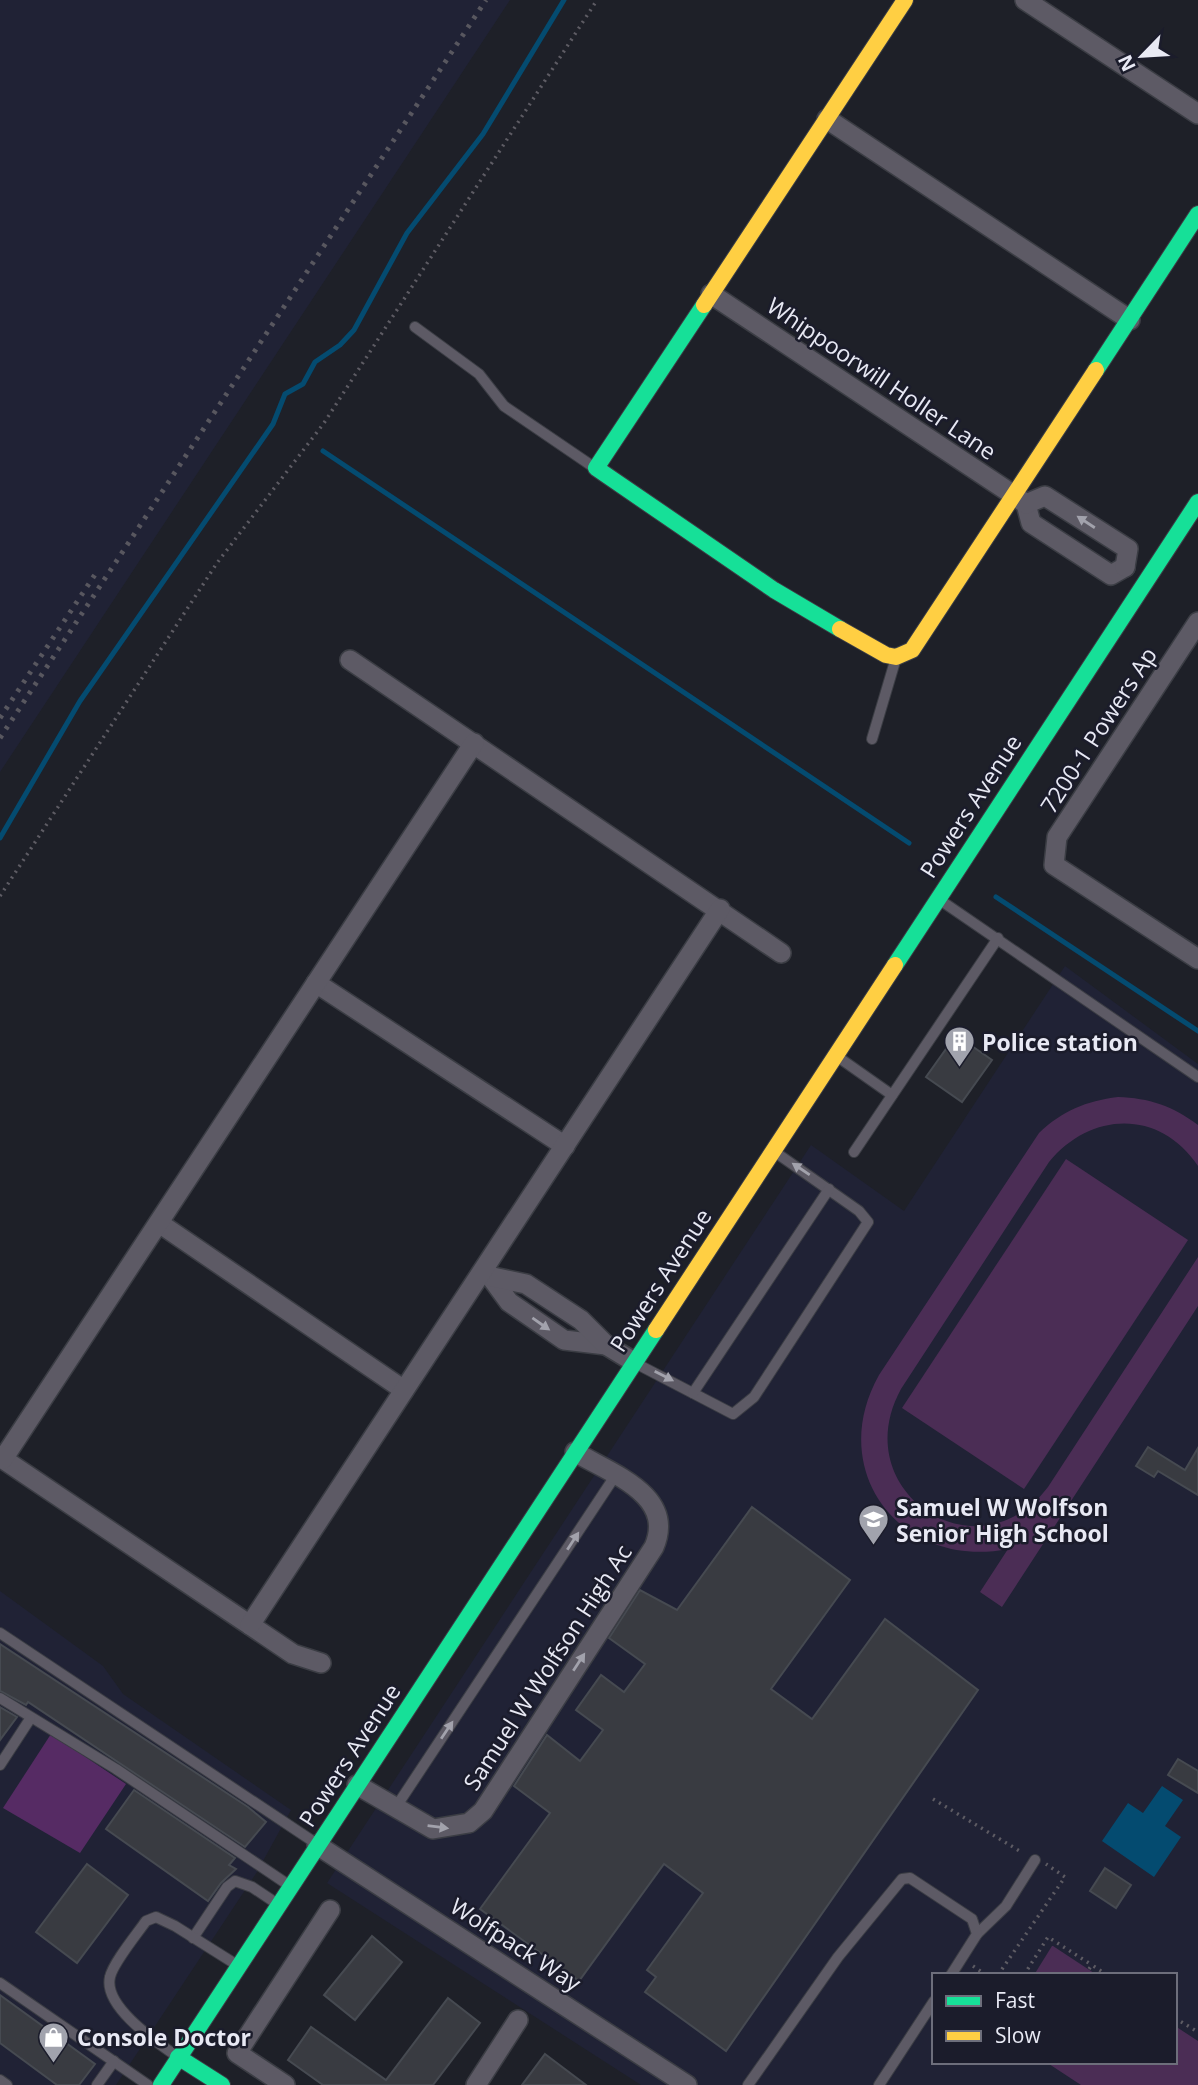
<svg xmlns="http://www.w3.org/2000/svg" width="1198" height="2085" font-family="'Open Sans',sans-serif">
<rect width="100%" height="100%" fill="#1e2028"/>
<!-- built -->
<g fill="#202235" fill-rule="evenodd">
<path d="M0 0H510L0 772Z"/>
<path d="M1065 966 1198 1064V2085H641L327 1883 811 1145 904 1211ZM934 1975H1175V2062H934Z"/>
<path d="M0 1591 103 1666 123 1694 291 1810 257 1872 116 2085H0Z"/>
</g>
<!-- green -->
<g fill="#4b2d55">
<path d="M1118 1097C1149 1098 1173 1106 1198 1125V1166C1160 1109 1091 1111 1049 1162L901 1389C845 1491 977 1580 1048 1487L1198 1257V1306L1002 1607 980 1592 1008 1549C901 1570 825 1471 879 1375L1039 1133C1062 1111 1086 1101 1118 1097Z"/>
<path d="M1066 1159 1188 1240 1024 1489 902 1408Z"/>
<path d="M1052 1946H1053L1097 1975H1034Z"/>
<path d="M1175 2026 1198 2041V2085H1081L1046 2062H1175Z"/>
</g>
<!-- forest -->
<path fill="#562b64" d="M51 1734 126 1784 80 1853 3 1808Z"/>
<!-- water -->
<path fill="#044b70" d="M1162 1786 1183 1800 1165 1826 1181 1837 1154 1877 1102 1841 1128 1803 1143 1813Z"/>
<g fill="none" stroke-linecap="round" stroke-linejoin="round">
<!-- stream -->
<g stroke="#044b70" stroke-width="5">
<path d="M323 451 909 843"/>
<path d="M0 838 80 701 273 424 285 394 303 384 315 362 340 345 354 330 407 233 483 134 564 0"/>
<path d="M996 897 1198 1031"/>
</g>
</g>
<!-- building -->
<g fill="#393b41" stroke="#464a51" stroke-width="2">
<path d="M956 1035 992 1060 962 1102 926 1077Z"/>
<path d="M1148 1447 1185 1470 1198 1448V1495L1158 1471 1154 1477 1136 1466Z"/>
<path d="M752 1507 850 1580 771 1689 812 1719 885 1619 978 1690 726 2051 645 1992 656 1977 647 1970 703 1893 664 1864 579 1981 480 1909 550 1813 514 1786 547 1735 580 1761 603 1730 576 1710 601 1675 624 1692 645 1664 609 1638 640 1590 677 1610Z"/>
<path d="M0 1644 248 1807 266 1822 245 1847 28 1702 26 1705 0 1691Z"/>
<path d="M0 1707 17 1717 0 1740Z"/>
<path d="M1178 1759 1198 1771V1793L1168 1775Z"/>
<path d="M134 1790 235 1858 229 1865 236 1869 221 1883 208 1901 106 1829Z"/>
<path d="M87 1864 128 1895 77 1963 36 1932Z"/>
<path d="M1105 1868 1131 1885 1116 1908 1090 1891Z"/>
<path d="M372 1936 402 1962 355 2020 324 1995Z"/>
<path d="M0 1995 95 2064 79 2085H57L0 2043Z"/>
<path d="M448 1998 480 2023 433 2085H323L288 2060 311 2027 386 2080Z"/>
<path d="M545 2054 586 2085H522Z"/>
</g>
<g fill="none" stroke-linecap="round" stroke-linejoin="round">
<defs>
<g id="lane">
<path d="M415 327 479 374 504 406 595 468"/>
<path d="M872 739 896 658"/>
<path d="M940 900 1198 1077"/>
<path d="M838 1057 892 1095"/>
<path d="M854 1152 998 938"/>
<path d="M637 1364 733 1414 754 1397 868 1222 859 1211 775 1152"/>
<path d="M693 1393 829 1189"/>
<path d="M0 1633 317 1844"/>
<path d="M0 1698 116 1769 290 1886"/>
<path d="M0 1765 30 1719"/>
<path d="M396 1807 615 1476"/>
<path d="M977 1934 1006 1906 1035 1860"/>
<path d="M193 1938 227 1887 235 1881 252 1887 276 1903"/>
<path d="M0 1983 148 2085"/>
<path d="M175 2055C155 2041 103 2006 110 1977 113 1963 137 1934 146 1921L156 1917 175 1926 237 1965"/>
<path d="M0 2080 7 2085"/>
<path d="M97 2085 114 2061"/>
<path d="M748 2085 838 1957 902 1879 910 1878 972 1919 977 1934 951 1975"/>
<path d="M879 2085 934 2001"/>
</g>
<g id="street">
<path d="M1025 0 1198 114"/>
<path d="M827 119 1130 320"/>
<path d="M711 294 1015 496 1026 504 1031 523 1111 575 1125 567"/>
<path d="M1026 504 1045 496 1128 549 1125 567"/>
<path d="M1198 622 1057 837 1054 865 1198 959"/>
<path d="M350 660 781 953"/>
<path d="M316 983 565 1146"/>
<path d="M159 1223 404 1390"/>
<path d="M487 1272 509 1302 564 1340 606 1345"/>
<path d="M493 1277 526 1284 581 1320 606 1345 634 1362"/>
<path d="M0 1457 293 1654 321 1663"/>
<path d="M3 1459 474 743"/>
<path d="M250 1625 720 909"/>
<path d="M357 1785 433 1829 469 1823 483 1811 654 1547C676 1495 612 1474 575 1452"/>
<path d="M317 1845 687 2085"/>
<path d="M285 2085 237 2053 330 1910"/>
<path d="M476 2085 518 2020"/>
</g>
<g id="fast">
<path d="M704 305 596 468 774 590 840 629"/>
<path d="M1096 370 1198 214"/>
<path d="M895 965 1198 502"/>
<path d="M178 2057 222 2085"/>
<path d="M161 2085 656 1330"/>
</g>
<g id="slow">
<path d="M704 305 905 0"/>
<path d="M840 629 886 655 896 657 912 650 1096 370"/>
<path d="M656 1330 895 965"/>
</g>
</defs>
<!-- lane casing -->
<use href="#lane" stroke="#3b3d44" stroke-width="12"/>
<!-- street casing -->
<use href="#street" stroke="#3b3d44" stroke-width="22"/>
<!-- fast casing -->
<use href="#fast" stroke="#3b3d44" stroke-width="18"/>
<!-- slow casing -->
<use href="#slow" stroke="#3b3d44" stroke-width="18"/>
<!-- path -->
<g stroke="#5e5c64" stroke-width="3.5" stroke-dasharray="2 5" stroke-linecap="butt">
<path d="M0 896 217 563 324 423 597 0"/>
<path d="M933 1799 1023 1853"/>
<path d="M973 1966 986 1975"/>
<path d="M1089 1969 1092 1965 1107 1975"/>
<path d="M998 1975 1065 1877 1046 1864"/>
<path d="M1024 1975 1048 1937 1092 1965"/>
<path d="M1175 2018 1198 2032"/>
</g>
<!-- lane -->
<use href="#lane" stroke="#5d5a65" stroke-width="10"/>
<!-- street -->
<use href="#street" stroke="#5d5a65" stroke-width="19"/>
<!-- fast -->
<use href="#fast" stroke="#16e098" stroke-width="16"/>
<!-- slow -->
<use href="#slow" stroke="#ffcf43" stroke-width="16"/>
<!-- rail -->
<g stroke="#58575f" stroke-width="5" stroke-dasharray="3.5 7" stroke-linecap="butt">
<path d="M0 718 98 570"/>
<path d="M0 738 486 0"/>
</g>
</g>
<!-- one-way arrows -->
<defs><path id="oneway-solid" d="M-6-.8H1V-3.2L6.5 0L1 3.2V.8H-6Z" transform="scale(1.75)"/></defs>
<g fill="#a2a2ac">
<use href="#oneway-solid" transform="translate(1086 522) rotate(-147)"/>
<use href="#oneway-solid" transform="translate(801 1169) rotate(-146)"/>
<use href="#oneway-solid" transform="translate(541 1324) rotate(35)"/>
<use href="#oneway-solid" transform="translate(664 1376) rotate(27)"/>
<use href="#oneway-solid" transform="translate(573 1541) rotate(-57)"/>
<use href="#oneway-solid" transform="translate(579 1662) rotate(-57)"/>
<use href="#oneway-solid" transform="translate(447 1730) rotate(-56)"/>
<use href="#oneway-solid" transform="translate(438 1827) rotate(7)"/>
</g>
<!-- icons -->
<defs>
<symbol id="building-pin" viewBox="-11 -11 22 30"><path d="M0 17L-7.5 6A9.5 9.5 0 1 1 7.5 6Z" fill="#a1a3ad" stroke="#1b1c2b"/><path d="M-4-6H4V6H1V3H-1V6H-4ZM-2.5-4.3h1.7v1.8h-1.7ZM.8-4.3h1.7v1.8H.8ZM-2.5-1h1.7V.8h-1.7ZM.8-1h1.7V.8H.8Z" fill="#fff"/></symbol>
<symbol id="school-pin" viewBox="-11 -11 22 30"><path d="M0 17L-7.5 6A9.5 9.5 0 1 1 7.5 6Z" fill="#a1a3ad" stroke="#1b1c2b"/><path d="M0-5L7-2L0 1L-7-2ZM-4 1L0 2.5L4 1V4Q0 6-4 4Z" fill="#fff"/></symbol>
<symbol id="shop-pin" viewBox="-11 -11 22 30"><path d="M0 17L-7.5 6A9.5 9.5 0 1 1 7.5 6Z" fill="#a1a3ad" stroke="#1b1c2b"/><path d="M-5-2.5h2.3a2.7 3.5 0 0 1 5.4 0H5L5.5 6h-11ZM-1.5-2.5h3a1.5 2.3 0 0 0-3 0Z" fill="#fff"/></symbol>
</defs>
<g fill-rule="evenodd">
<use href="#building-pin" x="942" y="1024" width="35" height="47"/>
<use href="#school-pin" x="856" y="1502" width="35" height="47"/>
<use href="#shop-pin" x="36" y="2020" width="35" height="47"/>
</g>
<g text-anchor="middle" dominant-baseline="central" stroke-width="5" stroke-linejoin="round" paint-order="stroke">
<!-- street labels -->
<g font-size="23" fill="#e8e9f4" stroke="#1b1c2b">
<text transform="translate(882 378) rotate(34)">Whippoorwill Holler Lane</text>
<text transform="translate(1098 730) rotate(-57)">7200-1 Powers Ap</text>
<text transform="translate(970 806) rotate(-57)">Powers Avenue</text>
<text transform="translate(660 1280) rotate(-57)">Powers Avenue</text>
<text transform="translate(547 1667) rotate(-57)">Samuel W Wolfson High Ac</text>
<text transform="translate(349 1755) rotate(-57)">Powers Avenue</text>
<text transform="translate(516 1944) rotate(33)">Wolfpack Way</text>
</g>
<!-- poi labels -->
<g font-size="23" font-weight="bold" fill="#e8e9f4" stroke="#1b1c2b" text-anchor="start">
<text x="982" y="1042">Police station</text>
<text x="896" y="1507">Samuel W Wolfson<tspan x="896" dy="26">Senior High School</tspan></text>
<text x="77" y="2037">Console Doctor</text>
</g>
</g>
<!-- legend -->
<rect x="932" y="1973" width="245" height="91" fill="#1b1c2b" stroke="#6d6e7b" stroke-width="2"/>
<rect x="946" y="1996" width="35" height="10" fill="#16e098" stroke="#6d6e7b" stroke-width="2"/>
<text x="995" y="2008" font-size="21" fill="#e8e9f4">Fast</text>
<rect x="946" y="2031" width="35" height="10" fill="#ffcf43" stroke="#6d6e7b" stroke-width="2"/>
<text x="995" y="2043" font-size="21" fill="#e8e9f4">Slow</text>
<!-- north arrow -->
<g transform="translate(1142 56) rotate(245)" stroke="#1b1c2b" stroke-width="5" paint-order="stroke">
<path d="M0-5L12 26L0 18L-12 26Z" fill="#e8e9f4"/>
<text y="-10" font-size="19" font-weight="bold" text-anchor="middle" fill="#e8e9f4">N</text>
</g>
</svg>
